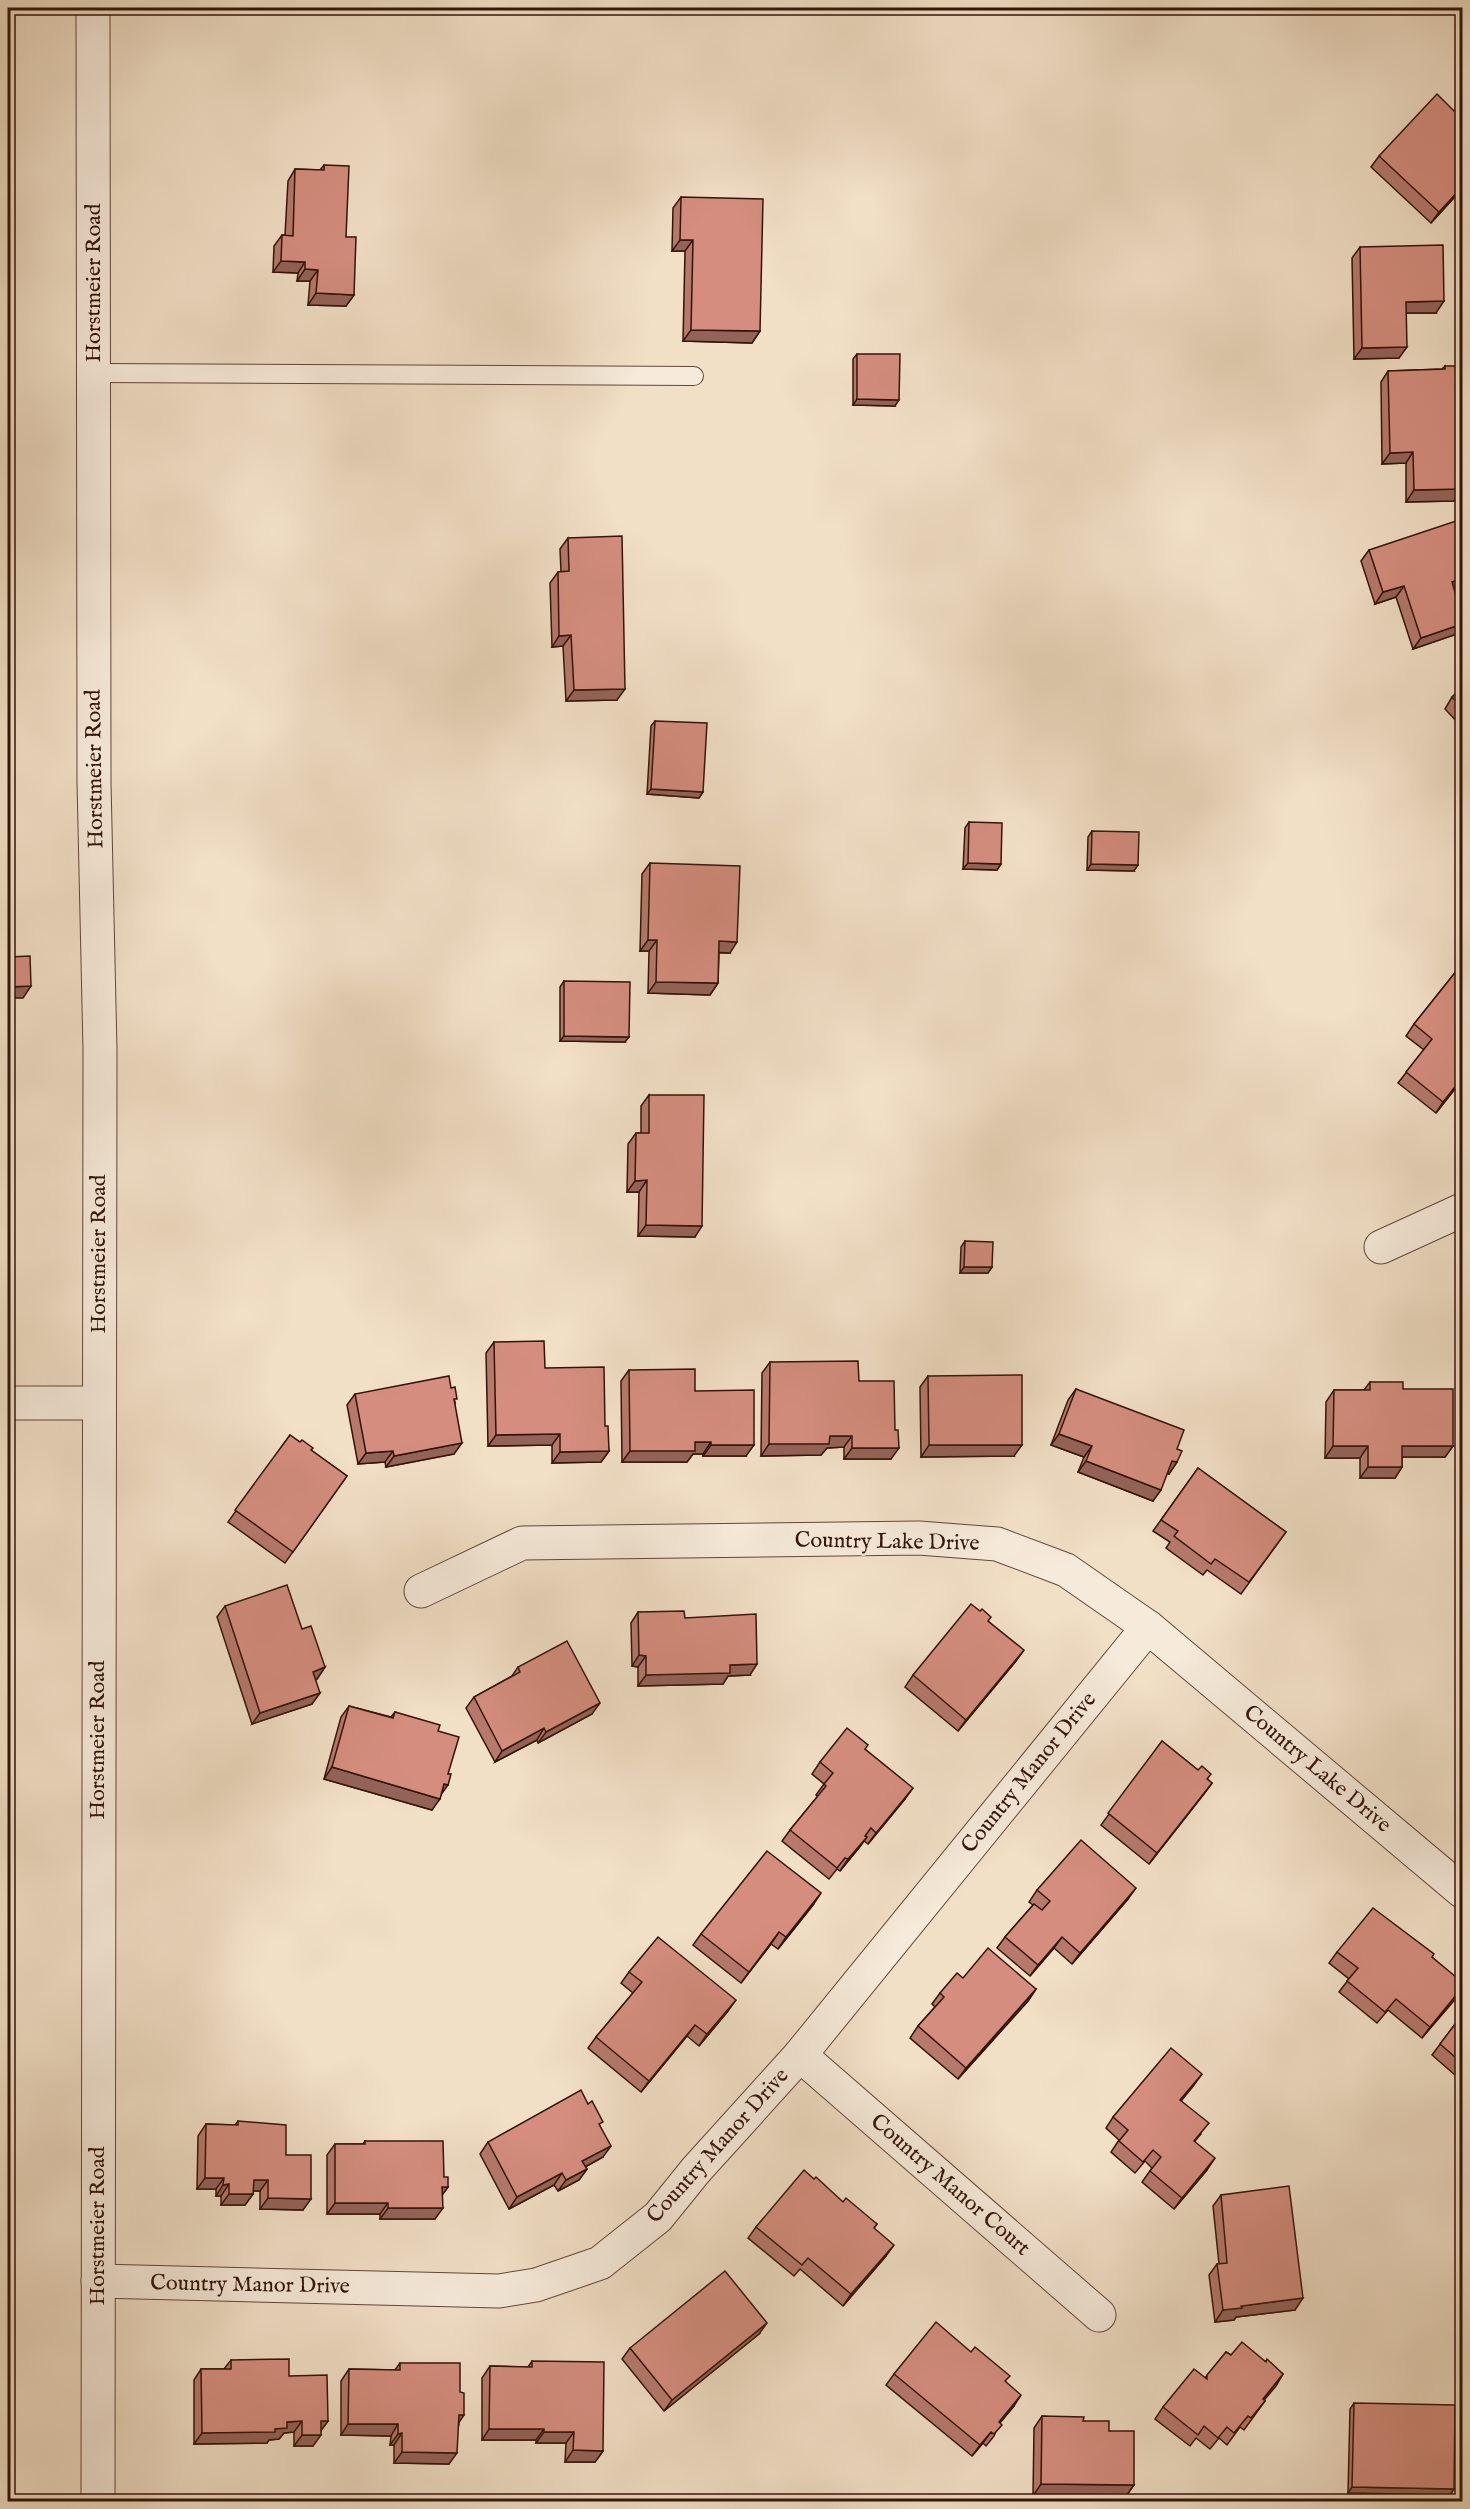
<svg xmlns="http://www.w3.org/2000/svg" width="1470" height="2509" font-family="'IM FELL English',serif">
<rect width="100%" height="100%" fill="#f1dfc6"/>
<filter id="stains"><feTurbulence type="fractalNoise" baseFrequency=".00333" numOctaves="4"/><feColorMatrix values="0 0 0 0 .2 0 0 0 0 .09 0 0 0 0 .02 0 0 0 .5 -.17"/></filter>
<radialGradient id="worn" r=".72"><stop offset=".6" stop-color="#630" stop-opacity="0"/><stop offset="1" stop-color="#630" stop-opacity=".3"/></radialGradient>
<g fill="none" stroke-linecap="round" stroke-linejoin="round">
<defs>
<path id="service" d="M94 373 694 376"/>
<g id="minor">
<path d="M93 8 94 782 100 1050 98 2502"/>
<path d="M1381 1247 1462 1210"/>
<path d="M8 1403H98"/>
<path d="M421 1591 522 1543 919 1538 997 1544 1066 1570 1148 1627 1462 1891"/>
<path d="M800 2055 1099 2315"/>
<path d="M98 2281 499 2291 536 2285 600 2263 658 2217 696 2170 800 2055 1148 1627"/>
</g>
</defs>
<!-- service casing -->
<use href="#service" stroke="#624738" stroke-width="20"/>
<!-- minor casing -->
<use href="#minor" stroke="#624738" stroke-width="35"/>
<!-- service -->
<use href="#service" stroke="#f6eada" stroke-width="18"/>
<!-- minor -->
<use href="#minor" stroke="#f6eada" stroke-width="33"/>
</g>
<!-- wall -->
<g fill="#b6796c" stroke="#331409" stroke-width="1.5">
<path d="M1454 111 1462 189 1431 223 1371 167 1379 156Z"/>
<path d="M324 165 346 237 354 295 346 306 308 305 310 281H297L298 273 273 272 274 246 282 235H285L288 181 295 169 320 170Z"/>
<path d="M681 197 760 331 752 343 683 341 685 251H672L673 208Z"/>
<path d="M1360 247 1436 313H1406L1399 358 1354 359 1352 258Z"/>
<path d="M857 354 895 406 853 405V359Z"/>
<path d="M1445 366 1462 432H1461L1454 501 1406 502V463L1382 464 1381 382 1388 371 1442 369Z"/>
<path d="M568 538 617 700 566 701 563 646 552 647 550 583 558 572H561L560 549Z"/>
<path d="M1369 550 1454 590 1457 634 1413 649 1396 597 1375 604 1361 561Z"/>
<path d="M1462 688V727L1445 709 1452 697Z"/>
<path d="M655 721 703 792 699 798 647 794 651 726Z"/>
<path d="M969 822 1001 864 997 870 963 869 965 828Z"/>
<path d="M1092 831 1134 871 1087 870 1088 837Z"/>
<path d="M650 863 730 953H719L718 983 710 995 648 993 649 951H640L642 874Z"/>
<path d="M1462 964V1080L1436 1113 1398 1083 1424 1050 1406 1036 1414 1024Z"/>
<path d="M564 981 625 1042 560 1041V987Z"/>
<path d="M649 1095 695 1237 638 1236 639 1192H627L628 1144 636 1133H641V1106Z"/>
<path d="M965 1241 992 1267 988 1273H960L961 1247Z"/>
<path d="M494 1342 545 1368 605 1426 609 1451 601 1462 552 1463V1445L488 1446 486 1353Z"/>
<path d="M770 1362 859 1381 891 1459H844V1447L827 1448 821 1455 761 1456 762 1373Z"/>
<path d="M629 1370 695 1391 746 1456H703V1454H693L687 1462H622L621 1381Z"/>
<path d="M928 1376 1014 1456 921 1457 920 1387Z"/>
<path d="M1370 1382 1403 1389 1453 1446 1445 1457H1402V1467L1395 1478H1360V1458H1325L1326 1402 1334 1390H1364Z"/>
<path d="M451 1388 455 1402 454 1454 386 1467 385 1462 358 1464 347 1405 355 1394Z"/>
<path d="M1076 1389 1177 1449V1462L1169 1474 1167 1473 1153 1501 1078 1472 1084 1457 1051 1445 1068 1400Z"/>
<path d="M290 1435 347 1476 285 1563 228 1522Z"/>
<path d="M1198 1468 1286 1532 1241 1594 1207 1570 1203 1575 1166 1548 1170 1542 1153 1531Z"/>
<path d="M225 1606 302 1629 325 1667 317 1679H316L312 1704 252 1724 217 1617Z"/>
<path d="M980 1611 988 1621 1016 1661 958 1731 905 1687 913 1675Z"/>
<path d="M638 1612 685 1618 750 1675 728 1676 723 1684 638 1686V1667L632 1666 631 1623Z"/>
<path d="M518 1667 592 1714 538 1743 537 1740 495 1762 466 1708 474 1697 512 1676Z"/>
<path d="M349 1706 391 1717 395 1712 438 1731 441 1795 432 1810 324 1779 341 1717Z"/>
<path d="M1162 1741 1198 1770 1212 1783 1149 1864 1101 1825Z"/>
<path d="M865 1749 905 1799 868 1844 864 1841 840 1871 837 1869 829 1879 782 1841 790 1830 818 1796 816 1795 824 1784 812 1774 820 1762Z"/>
<path d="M1037 1890 1128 1899 1072 1964 1054 1948 1030 1976 997 1948 1005 1937 1033 1905 1029 1902Z"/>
<path d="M813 1905 778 1949 771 1944 741 1983 693 1945 701 1934Z"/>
<path d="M1337 1952 1432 1957 1462 1988 1422 2038 1388 2010 1377 2023 1339 1992 1349 1979 1329 1963Z"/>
<path d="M629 1972 728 2011 699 2046 687 2036 641 2092 588 2048 596 2037 633 1993 621 1983Z"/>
<path d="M1036 1989 1028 2001 958 2079 910 2038 918 2026 935 2007 932 2004 940 1993Z"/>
<path d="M1462 2015V2081L1432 2055Z"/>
<path d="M1194 2085 1181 2100 1201 2134 1195 2141 1207 2170 1174 2209 1142 2182 1152 2168 1145 2161 1135 2173 1111 2152 1119 2140 1106 2128 1113 2117Z"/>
<path d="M238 2121 286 2155 303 2210 260 2209V2191H253V2194L245 2205H221V2196H216V2189H197L198 2136 206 2124 235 2125Z"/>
<path d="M600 2126 603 2157 585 2167 587 2169 579 2180 558 2191 554 2185 509 2209 480 2154 488 2142Z"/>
<path d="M365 2141 444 2177 448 2187 442 2195 435 2219H380V2214H327V2155L335 2144H363Z"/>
<path d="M814 2179 843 2202 877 2224 874 2228 886 2256 843 2306 800 2269 794 2276 748 2238 756 2227Z"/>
<path d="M1221 2195 1295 2310 1236 2317 1234 2320 1215 2322 1209 2275 1217 2264H1219L1213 2206Z"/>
<path d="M759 2334 664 2411 622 2359 630 2348Z"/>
<path d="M1226 2352 1231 2355 1266 2361 1283 2374 1263 2400 1265 2401 1244 2430 1240 2427 1227 2445 1219 2438 1210 2449 1196 2438 1190 2446 1155 2419 1163 2407 1205 2378Z"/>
<path d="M231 2360 289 2376 328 2421 321 2430 313 2446H294V2432L284 2433 279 2439 269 2440 267 2443 194 2444V2380L201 2369H224Z"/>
<path d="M532 2361 603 2451 595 2462H565L566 2443H536V2440H482V2378L490 2366 528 2367Z"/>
<path d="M400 2363 459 2424 449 2464 394 2463V2445H390L391 2436 341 2435V2381L349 2369 395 2370Z"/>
<path d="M894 2374 1006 2382 1014 2406 999 2423 994 2436 986 2446 983 2443 972 2456 886 2385Z"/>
<path d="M1354 2403 1454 2489 1450 2495 1348 2493 1350 2409Z"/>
<path d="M1042 2416 1083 2421 1109 2431 1134 2485 1126 2496H1033L1034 2428Z"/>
</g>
<!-- shaded-wall -->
<g fill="#946358" stroke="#331409" stroke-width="1.5">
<path d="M1462 187V189L1431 223 1439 212Z"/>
<path d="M680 240H693L685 251H672Z"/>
<path d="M281 261 305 262 298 273 273 272Z"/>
<path d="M305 269 318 270 310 281H297Z"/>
<path d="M316 293 354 295 346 306 308 305Z"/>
<path d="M1444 301 1436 313H1398L1406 302Z"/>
<path d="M691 330 760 331 752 343 683 341Z"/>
<path d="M1407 347 1399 358 1354 359 1362 348Z"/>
<path d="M857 399 899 400 895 406 853 405Z"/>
<path d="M1460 421H1462V432H1452Z"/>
<path d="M1413 452 1406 463 1382 464 1390 453Z"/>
<path d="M1462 489 1454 501 1406 502 1414 490Z"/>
<path d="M1462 578V587L1444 593 1452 582Z"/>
<path d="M1404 586 1396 597 1375 604 1383 592Z"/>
<path d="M1462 624V626L1457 634 1413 649 1421 638Z"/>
<path d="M571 635 563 646 552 647 559 636Z"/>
<path d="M625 689 617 700 566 701 574 690Z"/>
<path d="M651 789 703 792 699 798 647 794Z"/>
<path d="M968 863 1001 864 997 870 963 869Z"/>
<path d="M1091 864 1138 865 1134 871 1087 870Z"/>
<path d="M648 940H657L649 951H640Z"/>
<path d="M719 941 737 942 730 953 711 952Z"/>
<path d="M656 982 718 983 710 995 648 993Z"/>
<path d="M31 986 23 998H8V989L9 987Z"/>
<path d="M564 1036 629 1037 625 1042 560 1041Z"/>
<path d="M1462 1078V1080L1436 1113 1443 1102Z"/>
<path d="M647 1180 639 1192H627L635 1181Z"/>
<path d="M646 1225 702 1226 695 1237 638 1236Z"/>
<path d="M964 1267H992L988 1273H960Z"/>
<path d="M560 1434 552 1445 488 1446 496 1435Z"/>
<path d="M1059 1434 1092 1446 1084 1457 1051 1445Z"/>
<path d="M830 1436H852L844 1447 827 1448 821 1455 761 1456 769 1444Z"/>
<path d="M695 1442H711L703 1454H693L687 1462H622L630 1451Z"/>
<path d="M462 1443 454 1454 386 1467 394 1456Z"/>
<path d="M711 1445H754L746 1456H703Z"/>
<path d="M929 1445H1022L1014 1456 921 1457Z"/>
<path d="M1333 1446H1368L1360 1458H1325Z"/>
<path d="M1402 1446H1453L1445 1457H1394Z"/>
<path d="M852 1448H899L891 1459H844Z"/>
<path d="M393 1451 385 1462 358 1464 366 1453Z"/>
<path d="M609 1451 601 1462 552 1463 560 1452Z"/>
<path d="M1086 1461 1161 1490 1153 1501 1078 1472Z"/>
<path d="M1172 1461 1177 1462 1169 1474 1164 1472Z"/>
<path d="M1368 1467H1402L1395 1478H1360Z"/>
<path d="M1024 1650 1016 1661 958 1731 966 1720Z"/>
<path d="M639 1655 646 1656 638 1667 632 1666Z"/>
<path d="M757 1664 750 1675 728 1676 723 1684 638 1686 646 1675 730 1665Z"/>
<path d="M325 1667 317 1679 305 1683 313 1672Z"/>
<path d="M320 1693 312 1704 252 1724 260 1713Z"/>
<path d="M600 1703 592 1714 538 1743 546 1732Z"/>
<path d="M544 1728 537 1740 495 1762 502 1751Z"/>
<path d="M332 1767 440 1799 432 1810 324 1779Z"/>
<path d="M1212 1783 1204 1794 1149 1864 1157 1853Z"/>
<path d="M444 1784 448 1785 440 1796Z"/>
<path d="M913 1788 905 1799 868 1844 876 1833Z"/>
<path d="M867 1837 859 1848 840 1871 848 1859Z"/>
<path d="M1136 1888 1128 1899 1072 1964 1080 1953Z"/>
<path d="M821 1893 813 1905 778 1949 786 1937Z"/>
<path d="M779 1932 771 1944 741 1983 749 1972Z"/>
<path d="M1062 1937 1054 1948 1030 1976 1038 1965Z"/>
<path d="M1462 1988 1458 1996 1422 2038 1430 2027Z"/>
<path d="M1036 1989 1028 2001 958 2079 966 2068Z"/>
<path d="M736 2000 728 2011 699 2046 707 2034Z"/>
<path d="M695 2025 687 2036 641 2092 649 2081Z"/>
<path d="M1202 2074 1194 2085 1173 2111 1180 2100Z"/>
<path d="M611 2146 603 2157 574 2173 582 2161Z"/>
<path d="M1215 2158 1207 2170 1174 2209 1182 2198Z"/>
<path d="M587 2169 579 2180 558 2191 566 2180Z"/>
<path d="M562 2173 554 2185 509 2209 517 2197Z"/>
<path d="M205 2178H224L216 2189H197Z"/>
<path d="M254 2180H268L260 2191H246Z"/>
<path d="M229 2184 221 2196H216L223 2185Z"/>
<path d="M442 2187H448L440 2198Z"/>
<path d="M229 2194H253L245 2205H221Z"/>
<path d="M268 2198 311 2199 303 2210 260 2209Z"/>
<path d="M335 2203H388L380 2214H327Z"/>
<path d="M388 2208H443L435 2219H380Z"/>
<path d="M894 2245 886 2256 843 2306 851 2294Z"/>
<path d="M1303 2298 1295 2310 1236 2317 1234 2320 1215 2322 1223 2310 1241 2306Z"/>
<path d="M767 2323 759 2334 664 2411 672 2400Z"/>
<path d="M1283 2374 1276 2386 1255 2411 1263 2399Z"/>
<path d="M1021 2395 1014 2406 991 2434 999 2422Z"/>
<path d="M459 2415H464L456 2427Z"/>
<path d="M302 2421 294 2432 284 2433 279 2439 269 2440 267 2443 194 2444 202 2433 275 2429 287 2422Z"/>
<path d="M321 2421H328L320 2432Z"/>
<path d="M348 2424H398L391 2436 341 2435Z"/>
<path d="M489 2429H544L536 2440H482Z"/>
<path d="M544 2432H574L566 2443H536Z"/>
<path d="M991 2432 983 2443 972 2456 980 2445Z"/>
<path d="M402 2433 394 2445H390L398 2434Z"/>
<path d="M302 2435H321L313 2446H294Z"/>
<path d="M573 2450 603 2451 595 2462H565Z"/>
<path d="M402 2452 457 2453 449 2464 394 2463Z"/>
<path d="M1041 2484 1134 2485 1126 2496H1033Z"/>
<path d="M1352 2487 1454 2489 1450 2495 1348 2493Z"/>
</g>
<!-- building -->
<g fill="#d48d7e" stroke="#331409" stroke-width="1.5">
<path d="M1437 94 1454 111 1462 102V187L1439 212 1379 156Z"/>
<path d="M324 165 349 166 346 237H356L354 295 316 293 318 270 305 269V262L281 261 282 235 293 236 295 169 324 170Z"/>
<path d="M681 197 763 199 760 331 691 330 693 240H680Z"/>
<path d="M1443 245 1444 301 1406 302 1407 347 1362 348 1360 247Z"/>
<path d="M857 354H900L899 400 857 399Z"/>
<path d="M1445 366H1462V421H1460L1462 489 1414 490 1413 452 1390 453 1388 371 1445 369Z"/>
<path d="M1462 519V578L1452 582 1462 616V624L1421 638 1404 586 1383 592 1369 550Z"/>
<path d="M622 536 625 689 574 690 571 635 559 636 558 572 569 571 568 538Z"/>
<path d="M1462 688V708L1452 697Z"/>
<path d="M655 721 707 723 703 792 651 789Z"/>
<path d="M969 822 1002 823 1001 864 968 863Z"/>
<path d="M1092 831 1139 832 1138 865 1091 864Z"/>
<path d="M650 863 740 866 737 942 719 941 718 983 656 982 657 940H648Z"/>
<path d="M30 956 31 986 9 987V994L8 996V957Z"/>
<path d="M1462 964V1078L1443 1102 1406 1072 1432 1039 1414 1024Z"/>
<path d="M564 981 630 982 629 1037 564 1036Z"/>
<path d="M649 1095H704L702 1226 646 1225 647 1180 635 1181 636 1133H649Z"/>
<path d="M965 1241 993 1242 992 1267H964Z"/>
<path d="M544 1341 545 1368 604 1367 605 1426H608L609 1451 560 1452V1434L496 1435 494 1342Z"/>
<path d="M858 1361 859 1381H894L895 1430H898L899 1448H852V1436H830L829 1444H769L770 1362Z"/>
<path d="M695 1369V1391L754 1390V1445H711V1442H695V1451H630L629 1370Z"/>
<path d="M1022 1375V1445H929L928 1376Z"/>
<path d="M449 1376 451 1388 455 1387 457 1399H454L462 1443 394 1456 393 1451 366 1453 355 1394Z"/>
<path d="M1370 1382H1403V1389H1453V1446H1402V1467H1368V1446H1333L1334 1390H1370Z"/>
<path d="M1076 1389 1184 1430 1177 1449 1182 1451 1177 1462 1172 1461 1161 1490 1086 1461 1092 1446 1059 1434Z"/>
<path d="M290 1435 300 1442 302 1440 313 1448 311 1450 347 1476 293 1552 235 1510Z"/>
<path d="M1198 1468 1286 1532 1249 1582 1215 1559 1211 1564 1174 1536 1178 1531 1161 1520Z"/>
<path d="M287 1585 302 1629 311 1626 325 1667 313 1672 320 1693 260 1713 225 1606Z"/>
<path d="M971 1604 980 1611 982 1609 991 1617 988 1621 1024 1650 966 1720 913 1675Z"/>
<path d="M684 1611 685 1618 756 1614 757 1664 730 1665V1673L646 1675V1656L639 1655 638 1612Z"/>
<path d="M567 1641 600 1703 546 1732 544 1728 502 1751 474 1697 520 1672 518 1667Z"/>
<path d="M349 1706 393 1718 395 1712 440 1725 438 1731 459 1737 448 1774H451L448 1785 444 1784 440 1799 332 1767Z"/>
<path d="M847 1728 868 1745 865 1749 913 1788 876 1833 871 1828 865 1836 867 1837 848 1859 845 1858 837 1868 790 1830 826 1786 824 1784 833 1773 820 1762Z"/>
<path d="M1162 1741 1198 1770 1202 1766 1211 1774 1207 1779 1212 1783 1157 1853 1108 1813Z"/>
<path d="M1081 1840 1136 1888 1080 1953 1062 1937 1038 1965 1005 1937 1034 1904 1042 1910 1050 1901 1037 1890Z"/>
<path d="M767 1851 821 1893 786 1937 779 1932 749 1972 701 1934Z"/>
<path d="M1373 1908 1434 1954 1432 1957 1462 1982V1988L1430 2027 1396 1999 1385 2012 1347 1981 1358 1968 1337 1952Z"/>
<path d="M658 1937 736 2000 707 2034 695 2025 649 2081 596 2037 642 1982 629 1972Z"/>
<path d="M988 1948 1036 1989 966 2068 918 2026 944 1997 940 1993 957 1973 963 1978Z"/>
<path d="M1462 2015V2063L1440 2044Z"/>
<path d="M1171 2048 1202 2074 1180 2100 1209 2123 1194 2141 1215 2158 1182 2198 1150 2171 1161 2157 1153 2150 1143 2162 1119 2141 1128 2130 1113 2117Z"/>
<path d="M8 2089 11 2091 8 2100Z"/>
<path d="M581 2090 588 2104 592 2101 603 2122 599 2124 611 2146 582 2161 587 2169 566 2180 562 2173 517 2197 488 2142Z"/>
<path d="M238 2121 286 2125V2155H311V2199L268 2198V2180H254L253 2194H229V2184L223 2185 224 2178H205L206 2124 238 2125Z"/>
<path d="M365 2141H443L444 2177H448V2187H442L443 2208H388V2203H335V2144H365Z"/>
<path d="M804 2170 814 2179 816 2177 843 2202 846 2198 877 2224 874 2228 894 2245 851 2294 808 2258 802 2265 756 2227Z"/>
<path d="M1289 2186 1303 2298 1241 2306 1242 2308 1223 2310 1217 2264 1227 2263 1221 2195Z"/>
<path d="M725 2271 767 2323 672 2400 630 2348Z"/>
<path d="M936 2322 971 2352 975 2347 1010 2376 1005 2381 1021 2395 999 2422 1002 2425 994 2434 991 2432 980 2445 894 2374Z"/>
<path d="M1242 2342 1266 2362 1267 2359 1283 2374 1263 2399 1265 2401 1251 2418 1248 2416 1234 2433 1227 2427 1218 2438 1204 2426 1198 2435 1163 2407 1194 2369 1207 2379V2375L1226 2352 1231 2355Z"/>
<path d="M289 2359V2376L327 2375 328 2421H321V2435H302V2421L287 2422V2428L275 2429V2432L202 2433 201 2369H231V2360Z"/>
<path d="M532 2361 604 2362 603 2451 573 2450 574 2432H544V2429H489L490 2366 532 2367Z"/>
<path d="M400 2363H460V2392L464 2393V2415H459L457 2453 402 2452V2433L398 2434V2424H348L349 2369 400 2370Z"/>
<path d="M1354 2403 1455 2405 1454 2489 1352 2487Z"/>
<path d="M1042 2416 1084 2417 1083 2421H1109V2431H1134V2485L1041 2484Z"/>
</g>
<g text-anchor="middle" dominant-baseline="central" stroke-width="4.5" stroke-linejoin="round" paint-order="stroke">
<!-- street labels -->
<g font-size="22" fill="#331409" stroke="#f6eada">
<text transform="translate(94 283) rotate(-90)">Horstmeier Road</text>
<text transform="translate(95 769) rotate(-91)">Horstmeier Road</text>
<text transform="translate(99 1254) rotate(-90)">Horstmeier Road</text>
<text transform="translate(887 1542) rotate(1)">Country Lake Drive</text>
<text transform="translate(98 1740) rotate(-90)">Horstmeier Road</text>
<text transform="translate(1317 1769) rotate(40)">Country Lake Drive</text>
<text transform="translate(1029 1773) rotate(-51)">Country Manor Drive</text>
<text transform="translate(718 2146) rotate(-48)">Country Manor Drive</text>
<text transform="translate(950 2185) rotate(41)">Country Manor Court</text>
<text transform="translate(98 2226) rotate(-90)">Horstmeier Road</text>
<text transform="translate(250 2285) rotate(1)">Country Manor Drive</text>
</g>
</g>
<!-- margin -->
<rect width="1470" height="2509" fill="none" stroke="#f1dfc6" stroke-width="30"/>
<rect x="9" y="9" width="1452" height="2491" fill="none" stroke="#331409" stroke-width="3"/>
<rect x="15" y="15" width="1440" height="2479" fill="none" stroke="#331409" stroke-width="1.5"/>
<rect width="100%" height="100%" filter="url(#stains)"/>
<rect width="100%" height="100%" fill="url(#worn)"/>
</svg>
